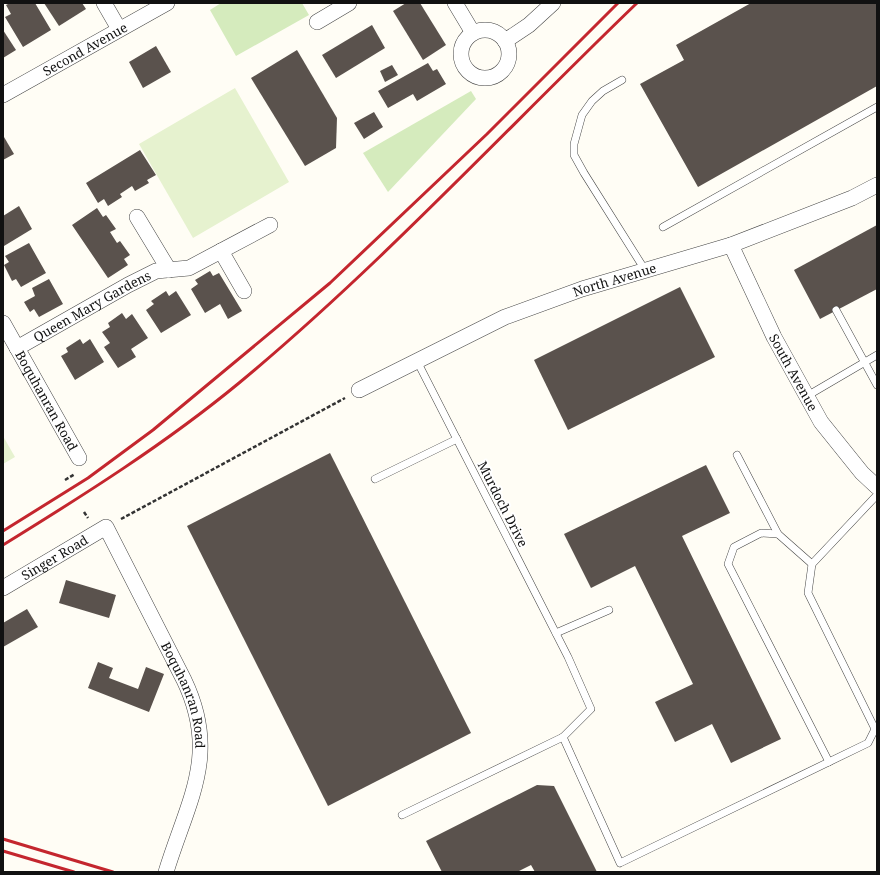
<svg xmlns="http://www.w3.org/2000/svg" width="880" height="875" font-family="'Noto Serif',serif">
<rect width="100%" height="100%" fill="#fffdf5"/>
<!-- park -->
<g fill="#d5ebbd">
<path d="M221 3H302L309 15 236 56 210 10Z"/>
<path d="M471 91 476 99 388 192 363 153Z"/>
</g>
<!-- pitch -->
<g fill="#e6f2cf">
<path d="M235 88 289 182 193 238 139 144Z"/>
<path d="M3 436 15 457 3 464Z"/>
</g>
<!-- building -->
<g fill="#5a524d">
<path d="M10 3H35L51 30 23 47 5 17 11 14 6 5Z"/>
<path d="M44 3H82L86 9 59 26Z"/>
<path d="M406 3H420L446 45 423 60 393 11Z"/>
<path d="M751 3H877V86L698 187 640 84 684 60 676 45Z"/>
<path d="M372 25 385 48 336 78 322 55Z"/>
<path d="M3 30 16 50 3 58Z"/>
<path d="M156 46 171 72 143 88 129 62Z"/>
<path d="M297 50 337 118 336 148 305 166 251 78Z"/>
<path d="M428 63 433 71 437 69 446 84 417 101 413 94 388 108 378 91Z"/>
<path d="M392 65 398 75 385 82 380 71Z"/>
<path d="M374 112 383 127 364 139 354 123Z"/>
<path d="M3 137H4L14 154 3 160Z"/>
<path d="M140 150 156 175 147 180 149 183 135 191 132 186 120 194 122 197 108 206 104 199 98 203 86 183Z"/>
<path d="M19 206 32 229 4 246 3 216Z"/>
<path d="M97 208 103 217 106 215 116 229 110 232 117 243 120 241 130 255 124 259 128 265 108 278 72 225Z"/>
<path d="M877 225V289L820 319 794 270Z"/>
<path d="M29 243 46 273 21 287 16 279 12 281 4 265 9 262 5 256Z"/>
<path d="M210 271 213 276 219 273 242 311 228 319 220 304 205 313 191 289 198 284 195 280Z"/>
<path d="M49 279 63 304 39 317 34 309 30 312 24 302 35 296 32 288Z"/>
<path d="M680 287 715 357 568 430 534 360Z"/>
<path d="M166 291 169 296 176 291 191 315 161 333 146 310 154 304 151 301Z"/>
<path d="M122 313 126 319 132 314 148 338 131 349 136 357 118 368 104 347 110 343 102 332 110 327 108 323Z"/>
<path d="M80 339 83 344 90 339 104 362 75 380 61 356 68 352 66 348Z"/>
<path d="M330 453 471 733 328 806 187 526Z"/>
<path d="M706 465 730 513 682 536 781 739 731 763 712 724 675 742 655 702 693 684 635 566 591 588 564 534Z"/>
<path d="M66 580 116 595 109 618 59 603Z"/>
<path d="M27 609 38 627 3 647V623Z"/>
<path d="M98 662 113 668 109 678 138 689 146 667 164 674 149 712 88 688Z"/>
<path d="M537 785 554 786 597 872H535L531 865 517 872H442L426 841Z"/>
</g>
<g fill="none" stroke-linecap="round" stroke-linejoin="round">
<defs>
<g id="service">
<path d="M622 80 603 91 592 101 582 115 574 144V155L584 173 645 270"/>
<path d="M663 227 877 107"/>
<path d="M836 310 877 385"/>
<path d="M807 396 877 355"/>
<path d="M737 455 778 534"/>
<path d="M375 479 457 439"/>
<path d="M812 564 778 534 761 533 734 547 728 564 829 762"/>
<path d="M556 633 609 610"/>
<path d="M563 737 620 863 868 743 875 729 808 593 812 564 877 495"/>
<path d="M402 815 563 737 591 709 568 657 417 361"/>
</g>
<g id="minor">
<path d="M104 3 119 29"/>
<path d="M455 3 473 33"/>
<path d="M317 22 349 3"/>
<circle cx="485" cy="54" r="24"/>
<path d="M505 41 529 25 553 3"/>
<path id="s1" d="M3 95 167 3"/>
<path d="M137 217 169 270"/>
<path id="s2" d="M731 245 774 337 821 422 862 473 877 487"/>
<path d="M221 251 244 291"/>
<path id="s3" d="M3 323 79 458"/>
<path id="s4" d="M17 348 128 285 156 271 189 268 270 225"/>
<path id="s5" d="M359 390 505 317 582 289 731 245 852 198 877 185"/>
<path id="s6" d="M3 588 106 527 184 680C220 755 188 800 166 872"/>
</g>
</defs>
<!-- service casing -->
<use href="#service" stroke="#444" stroke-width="8"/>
<!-- minor casing -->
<use href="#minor" stroke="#444" stroke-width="16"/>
<!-- path -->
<g stroke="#333" stroke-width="2.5" stroke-dasharray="4 2" stroke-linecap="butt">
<path d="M65 480 75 474"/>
<path d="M84 512 88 518"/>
<path d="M121 519 345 398"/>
</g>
<!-- service -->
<use href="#service" stroke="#fff" stroke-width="7"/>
<!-- minor -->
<use href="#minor" stroke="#fff" stroke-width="15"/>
<!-- rail -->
<g stroke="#c4262e" stroke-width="3">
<path d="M3 531 88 478 153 430 330 283 487 134 618 3"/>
<path d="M3 545C84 495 165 444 239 383 380 266 505 130 637 3"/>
<path d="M3 839 113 872"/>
<path d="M3 851 74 872"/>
</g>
</g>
<g text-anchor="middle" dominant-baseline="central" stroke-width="4" stroke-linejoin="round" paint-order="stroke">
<!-- street labels -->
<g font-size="13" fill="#111" stroke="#fff">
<text stroke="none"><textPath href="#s1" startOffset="94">Second Avenue</textPath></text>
<text stroke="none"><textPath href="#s5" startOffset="279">North Avenue</textPath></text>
<text stroke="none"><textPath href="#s4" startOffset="86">Queen Mary Gardens</textPath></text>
<text stroke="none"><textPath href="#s2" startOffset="142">South Avenue</textPath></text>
<text stroke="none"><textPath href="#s3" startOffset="89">Boquhanran Road</textPath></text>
<text transform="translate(503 504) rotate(63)">Murdoch Drive</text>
<text stroke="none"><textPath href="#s6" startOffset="60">Singer Road</textPath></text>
<text stroke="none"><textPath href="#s6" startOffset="306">Boquhanran Road</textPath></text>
</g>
</g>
<!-- border -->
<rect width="880" height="875" fill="none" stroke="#111111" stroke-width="8"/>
</svg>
